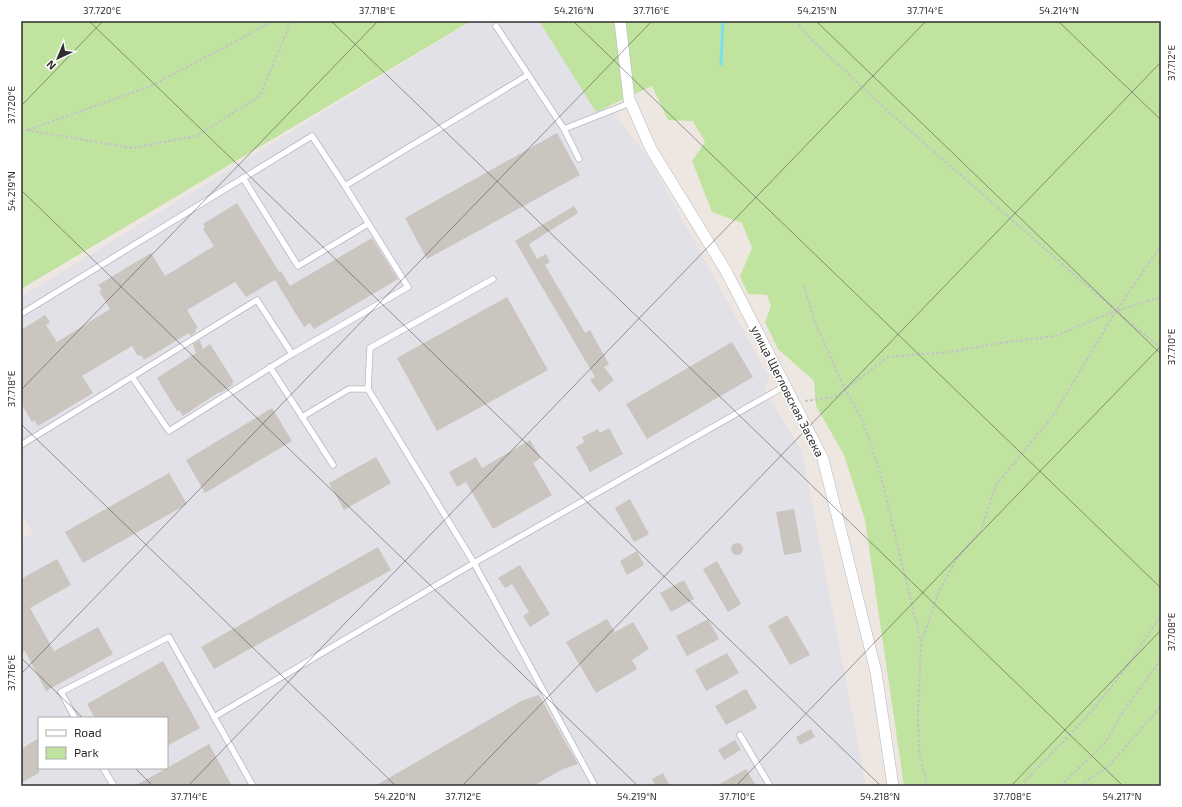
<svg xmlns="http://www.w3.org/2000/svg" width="1182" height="807" font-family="'Exo 2',sans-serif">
<rect width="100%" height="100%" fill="#eee7e1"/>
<!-- industrial -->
<path fill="#e2e1e8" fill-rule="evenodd" d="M472 21H543L649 159 769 377 764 389 802 451 866 786H21V540L33 532 21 514V297ZM39 718H167V768H39Z"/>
<!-- green -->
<g fill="#c1e3a0">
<path d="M21 21H471L21 289Z"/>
<path d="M539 21H1161V786H904L865 520 844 455 816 406 814 381 778 349 765 322 771 306 767 295 748 294 740 276 752 248 742 223 712 212 692 161 705 142 693 121 668 120 652 86 596 112Z"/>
</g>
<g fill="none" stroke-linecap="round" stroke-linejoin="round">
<!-- stream -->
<path stroke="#78e0ec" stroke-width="3" d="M721 64 723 21"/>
</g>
<!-- building -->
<g fill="#cac5bf">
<path d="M557 133 580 175 427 259 405 218Z"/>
<path d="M237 203 279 272 281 271 290 286 372 238 398 279 314 329 310 323 304 327 275 280 246 297 235 282 187 310 198 328 195 329 196 332 190 336 189 333 144 360 141 355 138 356 132 346 82 376 93 393 38 426 34 420 32 422 21 403V330L45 315 50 322 46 325 57 342 110 309 99 291 102 290 98 285 151 253 165 276 214 246 203 229 205 227 203 224Z"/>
<path d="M574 206 578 213 529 244 537 259 546 254 550 262 545 265 585 333 590 330 609 364 604 367 614 380 599 392 590 380 595 377 515 241Z"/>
<path d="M507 297 548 370 437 431 397 358Z"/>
<path d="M200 340 203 349 210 344 234 382 232 383 233 385 220 393 219 392 183 416 179 410 177 411 157 378 196 353 193 344Z"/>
<path d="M732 342 753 377 647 439 626 404Z"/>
<path d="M272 408 292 441 205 493 186 460Z"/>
<path d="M609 428 623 454 590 472 576 447 584 442 582 437 598 429 600 433Z"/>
<path d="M530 440 541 458 533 463 552 495 493 529 466 482 457 487 449 472 476 457 482 468Z"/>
<path d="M376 457 391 483 344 510 329 483Z"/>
<path d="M169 473 187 504 83 563 65 532Z"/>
<path d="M630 499 649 534 634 542 615 508Z"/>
<path d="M794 509 802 552 784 555 776 512Z"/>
<circle cx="737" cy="549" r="6"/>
<path d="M378 547 391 570 214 669 201 647Z"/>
<path d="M637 551 644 565 627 575 620 561Z"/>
<path d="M57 559 71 585 30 608 54 651 98 627 113 654 46 691 25 651 21 653V579Z"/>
<path d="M717 561 741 604 728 612 703 569Z"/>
<path d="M520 565 550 614 530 627 523 616 529 612 512 584 505 588 498 578Z"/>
<path d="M684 580 694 599 671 612 660 593Z"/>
<path d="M787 615 810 655 790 665 768 626Z"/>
<path d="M607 619 615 632 633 622 649 649 632 660 637 669 596 693 566 642Z"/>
<path d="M708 619 719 639 687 656 676 636Z"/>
<path d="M727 653 739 673 706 691 695 670Z"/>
<path d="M163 661 200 728 167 746V718H95L87 704Z"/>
<path d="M746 689 757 708 726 725 715 706Z"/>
<path d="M539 695 578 764 563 769 533 786H375L523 700Z"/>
<path d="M811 729 815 737 800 745 796 737Z"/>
<path d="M39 738V773L21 783V749Z"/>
<path d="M735 740 741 750 724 760 718 750Z"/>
<path d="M209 744 232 786H134L167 768Z"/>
<path d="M746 769 756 786H716Z"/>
<path d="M663 773 670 786H656L652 779Z"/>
</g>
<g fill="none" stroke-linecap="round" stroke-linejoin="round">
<defs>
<g id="lane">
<path d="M496 26 564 129 579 159"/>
<path d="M564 129 630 103"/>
<path d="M243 178 298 266 368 224"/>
<path d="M493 279 370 348 368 389 474 563 595 786"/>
<path d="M21 314 312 136 345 186 528 75"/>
<path d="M270 367 333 465"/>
<path d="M132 377 169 431 292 354 408 287 345 186"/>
<path d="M302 417 349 389H368"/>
<path d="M21 445 257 300 292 354"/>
<path d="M214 717 474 563 785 386"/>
<path d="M75 718 61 692 169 637 253 786"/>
<path d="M740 735 770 786"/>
<path d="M103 768 114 786"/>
</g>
<path id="street" d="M620 21 629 99 651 149 726 271 823 459 876 672 893 786"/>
</defs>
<!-- lane casing -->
<use href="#lane" stroke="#b4b8c0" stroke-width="7"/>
<!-- street casing -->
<use href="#street" stroke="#b4b8c0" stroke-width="12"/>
<!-- path -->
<g stroke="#c4c4c4" stroke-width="2" stroke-dasharray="3 2" stroke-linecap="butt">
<path d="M795 21 816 44 890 113 1116 311 1161 297"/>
<path d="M28 130 151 86 274 21"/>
<path d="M21 132 27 130 132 148 196 136 260 96 291 21"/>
<path d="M804 286 816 325 845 389 862 419 880 473 921 642"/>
<path d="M1116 311 1161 348"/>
<path d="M805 401 835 397 888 357 949 352 1000 343 1055 336 1115 311"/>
<path d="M927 786 919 751 918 716 921 643 939 591 956 560 981 530 996 485 1053 416 1116 311 1161 246"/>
<path d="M1020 786C1055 750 1091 715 1121 674 1135 656 1147 635 1161 616"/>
<path d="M1060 786 1105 743 1123 712 1161 659"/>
<path d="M1080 786 1109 766 1161 706"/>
</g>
<!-- lane -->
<use href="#lane" stroke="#fff" stroke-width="5.5"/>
<!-- street -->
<use href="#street" stroke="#fff" stroke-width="11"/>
</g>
<!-- ticks -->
<path fill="none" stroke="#2e2e2e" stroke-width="1" stroke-opacity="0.45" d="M89 21 881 786M331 21 1123 786M573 21 1161 588M816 21 1161 354M1058 21 1161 120M21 106 103 21M21 190 638 786M21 390 378 21M21 424 396 786M21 658 83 718M21 674 652 21M135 768 153 786M188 786 926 21M462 786 1161 62M736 786 1161 346M1011 786 1161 630"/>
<g text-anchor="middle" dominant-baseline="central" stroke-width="3" stroke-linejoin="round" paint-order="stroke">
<!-- street labels -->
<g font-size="12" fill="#2e2e2e" stroke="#fff">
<text transform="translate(788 391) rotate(63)">улица Щегловская Засека</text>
</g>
</g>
<!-- border -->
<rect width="1182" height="807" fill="none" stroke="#ffffff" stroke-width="44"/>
<!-- legend -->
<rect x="38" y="717" width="130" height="52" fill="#ffffff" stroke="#ababab"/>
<rect x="46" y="730" width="20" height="6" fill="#ffffff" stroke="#ababab"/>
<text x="74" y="737" font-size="12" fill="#2e2e2e">Road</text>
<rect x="46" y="747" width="20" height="12" fill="#c1e3a0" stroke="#ababab"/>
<text x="74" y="757" font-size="12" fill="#2e2e2e">Park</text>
<!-- north arrow -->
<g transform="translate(58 58) rotate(224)" stroke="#ffffff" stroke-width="3" paint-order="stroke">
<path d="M0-3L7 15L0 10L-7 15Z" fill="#2e2e2e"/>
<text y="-6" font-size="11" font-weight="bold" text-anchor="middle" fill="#2e2e2e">N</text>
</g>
<rect x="22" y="22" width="1138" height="763" fill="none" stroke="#2e2e2e" stroke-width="1.5"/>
<g font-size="10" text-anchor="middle" fill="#2e2e2e">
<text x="102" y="14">37.720°E</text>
<text x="377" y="14">37.718°E</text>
<text x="574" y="14">54.216°N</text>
<text x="651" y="14">37.716°E</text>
<text x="817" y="14">54.215°N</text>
<text x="925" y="14">37.714°E</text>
<text x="1059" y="14">54.214°N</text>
<text transform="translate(1171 63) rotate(-90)" y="4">37.712°E</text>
<text transform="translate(11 105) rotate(-90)" y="4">37.720°E</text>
<text transform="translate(11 191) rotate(-90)" y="4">54.219°N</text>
<text transform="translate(1171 347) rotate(-90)" y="4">37.710°E</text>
<text transform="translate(11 389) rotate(-90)" y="4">37.718°E</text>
<text transform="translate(1171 632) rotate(-90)" y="4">37.708°E</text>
<text transform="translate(11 673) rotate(-90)" y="4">37.716°E</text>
<text x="189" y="800">37.714°E</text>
<text x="395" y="800">54.220°N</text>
<text x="463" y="800">37.712°E</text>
<text x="637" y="800">54.219°N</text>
<text x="737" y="800">37.710°E</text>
<text x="880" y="800">54.218°N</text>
<text x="1012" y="800">37.708°E</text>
<text x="1122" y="800">54.217°N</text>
</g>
</svg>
